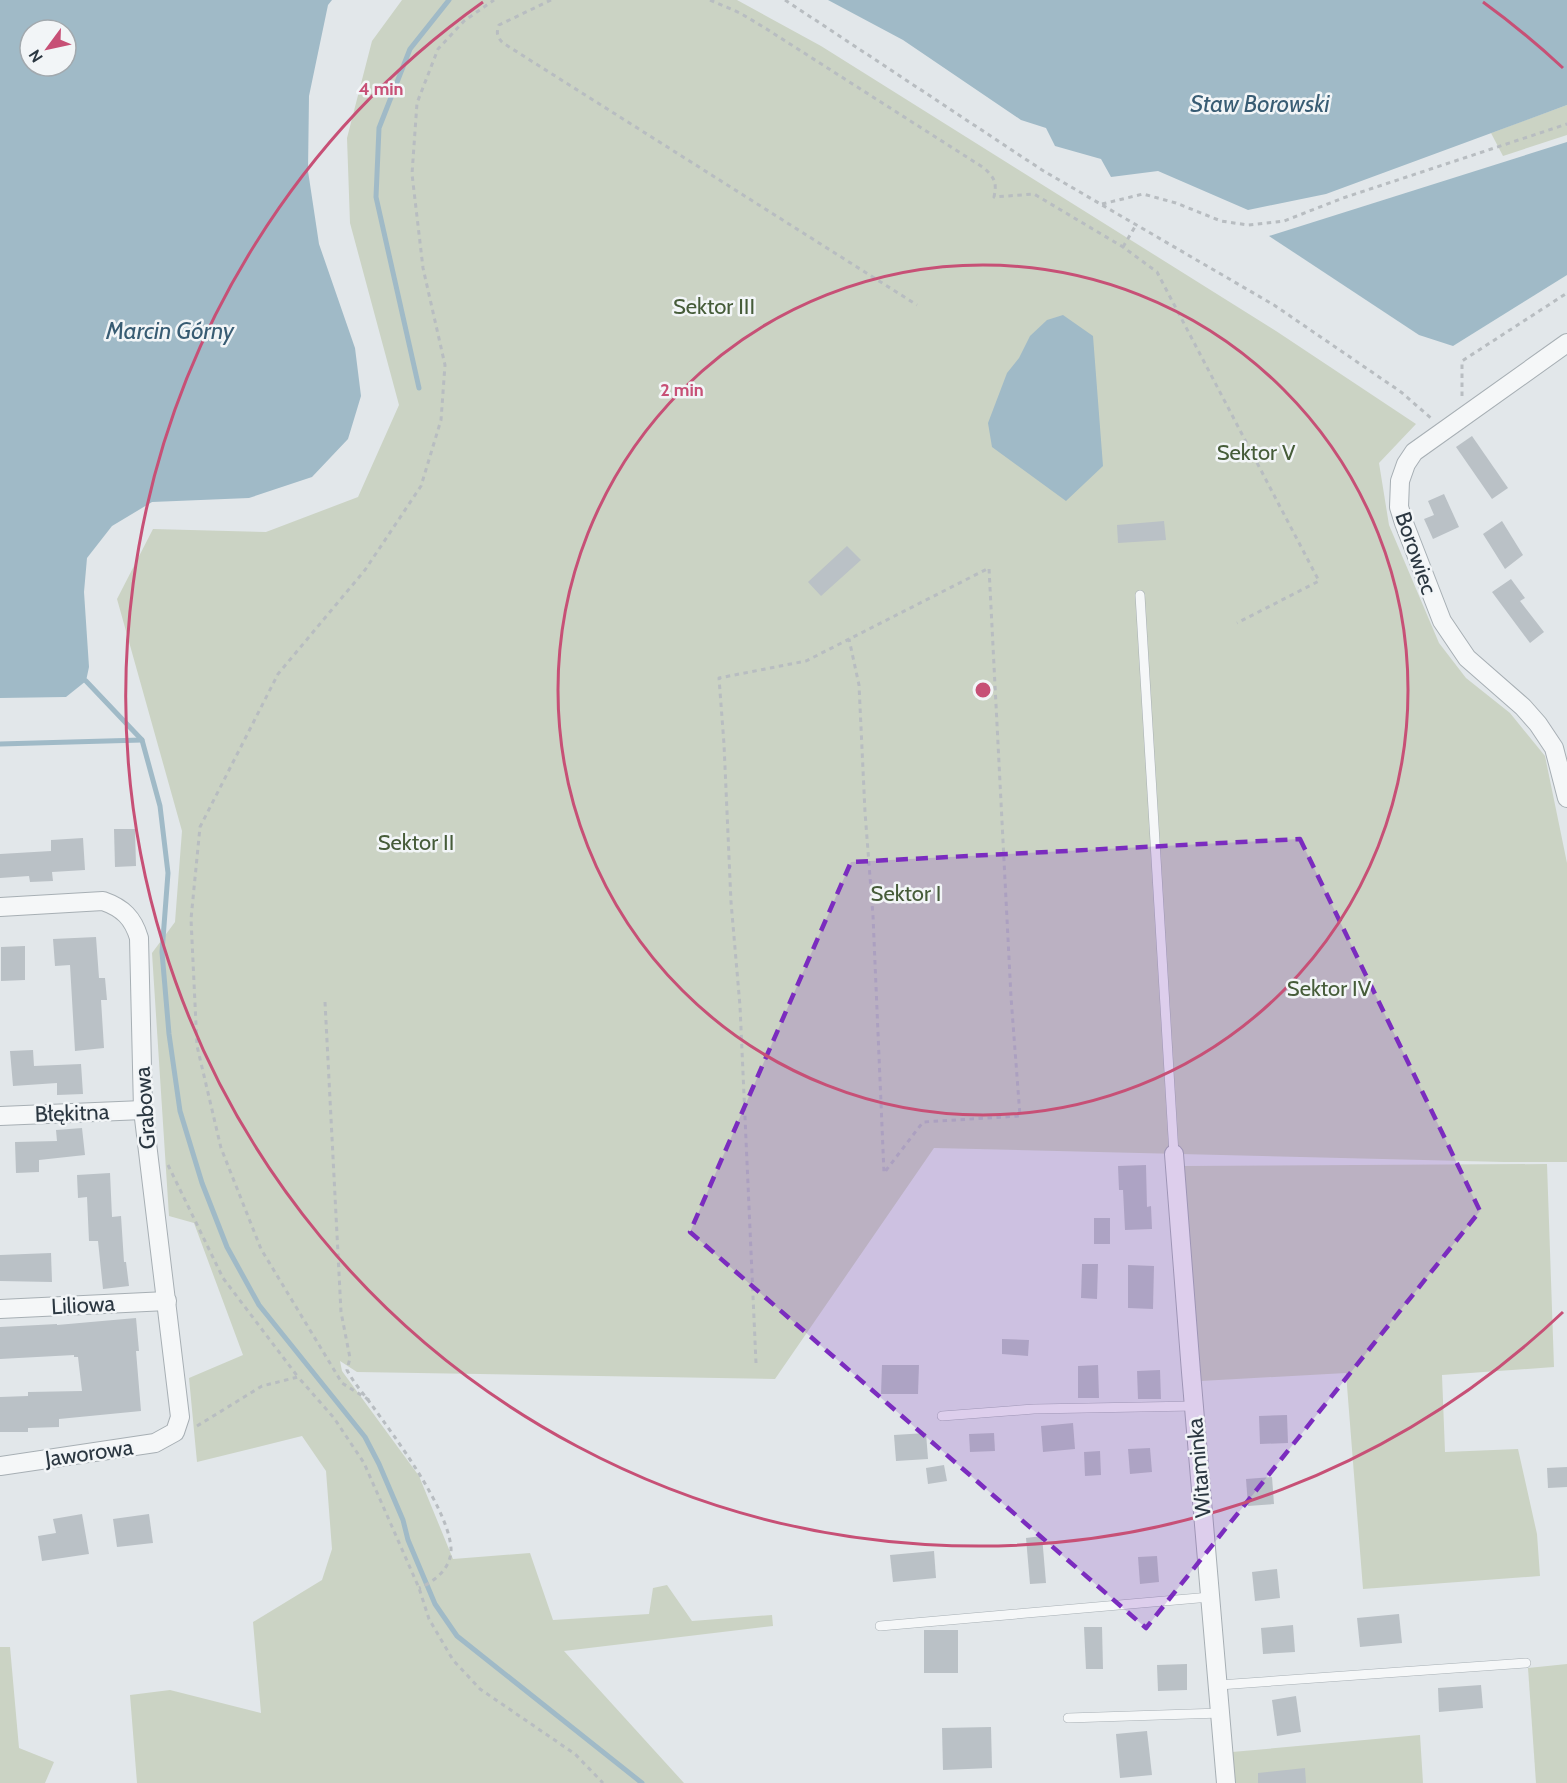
<svg xmlns="http://www.w3.org/2000/svg" width="1567" height="1783" font-family="Cabin,sans-serif">
<rect width="100%" height="100%" fill="#e2e7ea"/>
<!-- green -->
<g fill="#cbd3c4">
<path d="M402 0H737L821 46 1276 331 1416 424 1379 463 1389 525 1439 643 1466 678 1510 713 1545 756 1567 863V1162H1504L934 1148 775 1379 357 1372 340 1361 342 1371 419 1476 453 1559 530 1553 553 1620 649 1614 653 1588 667 1585 692 1621 772 1615 773 1626 564 1651 684 1783H137L130 1695 170 1690 261 1713 253 1622 322 1580 332 1549 326 1471 302 1436 197 1462 189 1378 243 1355 194 1223 169 1216 152 953 175 922 182 831 117 599 153 529 266 532 358 497 399 405 350 223 347 138 372 41Z"/>
<path d="M1567 105V135L1503 156 1491 133Z"/>
<path d="M1547 1164 1554 1367 1442 1375 1445 1452 1518 1449 1537 1534 1540 1576 1363 1589 1346 1373 1201 1381 1181 1166Z"/>
<path d="M0 1647H10L19 1748 54 1762 45 1783H0Z"/>
<path d="M1567 1664V1783H1536L1528 1668Z"/>
<path d="M1420 1735 1423 1783H1235L1232 1752Z"/>
</g>
<!-- water -->
<g fill="#a0bac7" fill-rule="evenodd">
<path d="M0 0H332L328 5 309 96 308 171 319 244 355 348 361 396 348 439 312 477 249 498 152 502 112 526 87 558 84 592 89 667 86 681 66 697 0 698ZM30 30H66V66H30Z"/>
<path d="M828 0H1567V105L1326 194 1248 210 1158 171 1111 177 1101 159 1055 146 1046 128 1021 120 903 40Z"/>
<path d="M1567 142V275L1453 346 1419 335 1269 236Z"/>
<path d="M1063 315 1093 336 1103 466 1066 501 992 447 988 423 1007 373 1019 358 1030 336 1047 320Z"/>
</g>
<g fill="none" stroke-linecap="round" stroke-linejoin="round">
<!-- stream -->
<g stroke="#a0bac7" stroke-width="5">
<path d="M419 388 376 197 379 128 410 49 449 0"/>
<path d="M86 681 142 740 160 806 168 873 162 952 169 1034 180 1111 202 1183 227 1247 259 1305 365 1437 379 1464 403 1520 408 1540 435 1604 457 1636 642 1783"/>
<path d="M0 744 142 740"/>
</g>
</g>
<!-- building -->
<g fill="#bac1c6">
<path d="M1472 436 1508 488 1492 499 1456 447Z"/>
<path d="M1444 494 1459 527 1433 539 1424 519 1434 515 1428 501Z"/>
<path d="M1164 521 1166 540 1118 543 1117 525Z"/>
<path d="M1502 521 1523 555 1505 569 1483 534Z"/>
<path d="M847 546 861 560 821 596 808 582Z"/>
<path d="M1511 579 1525 598 1520 601 1544 632 1530 643 1492 592Z"/>
<path d="M114 829H135L136 866 115 867Z"/>
<path d="M83 838 85 870 52 872 53 881 30 882 29 876 0 878V854L51 851V840Z"/>
<path d="M96 937 99 978H105L107 1000H101L104 1048 75 1051 70 965 55 966 53 939Z"/>
<path d="M25 946V980L1 981V947Z"/>
<path d="M33 1050 34 1066 81 1064 83 1094 57 1095V1083L13 1086 10 1051Z"/>
<path d="M82 1128 85 1155 39 1160V1172L16 1173 15 1142 57 1141 56 1130Z"/>
<path d="M1146 1165 1147 1207 1151 1206 1152 1229 1125 1230 1123 1190H1119L1118 1166Z"/>
<path d="M110 1173 112 1217 121 1216 124 1262H126L129 1286 103 1289 98 1241H89L87 1197 78 1198 77 1175Z"/>
<rect x="1094" y="1218" width="16" height="26"/>
<path d="M51 1253 52 1282 0 1281V1255Z"/>
<path d="M1082 1264H1098L1097 1299 1081 1298Z"/>
<path d="M1128 1265 1154 1266 1153 1309 1128 1308Z"/>
<path d="M136 1318 139 1351H136L141 1411 59 1419V1427L28 1428V1432H0V1397L28 1396V1392L82 1391 78 1357H74V1355L0 1359V1327L57 1324V1325Z"/>
<path d="M1002 1339 1029 1340 1028 1356 1002 1354Z"/>
<path d="M882 1365H919L918 1394H881Z"/>
<path d="M1098 1365 1099 1398H1078V1366Z"/>
<path d="M1160 1370 1161 1399H1138L1137 1371Z"/>
<path d="M1287 1415 1288 1443 1260 1444 1259 1416Z"/>
<path d="M1073 1423 1075 1449 1043 1452 1041 1426Z"/>
<path d="M926 1433 928 1459 896 1461 894 1435Z"/>
<path d="M994 1433 995 1451 970 1452 969 1434Z"/>
<path d="M1150 1448 1152 1472 1130 1474 1128 1449Z"/>
<path d="M1100 1451 1101 1475 1085 1476 1084 1452Z"/>
<path d="M944 1465 947 1481 928 1484 926 1468Z"/>
<path d="M1567 1467V1487L1548 1488 1547 1468Z"/>
<path d="M1272 1477 1274 1504 1248 1506 1246 1479Z"/>
<path d="M82 1514 89 1554 42 1561 38 1536 56 1533 53 1519Z"/>
<path d="M149 1514 153 1543 117 1547 113 1519Z"/>
<path d="M1042 1536 1046 1583 1030 1584 1026 1538Z"/>
<path d="M934 1551 936 1578 893 1582 890 1555Z"/>
<path d="M1157 1556 1159 1582 1140 1584 1138 1557Z"/>
<path d="M1277 1569 1280 1598 1255 1601 1252 1572Z"/>
<path d="M1399 1614 1402 1643 1360 1647 1357 1618Z"/>
<path d="M1293 1625 1295 1652 1263 1654 1261 1628Z"/>
<path d="M1084 1627H1102L1103 1669H1086Z"/>
<rect x="924" y="1630" width="34" height="43"/>
<path d="M1187 1664V1690L1158 1691 1157 1665Z"/>
<path d="M1481 1685 1483 1708 1439 1712 1438 1688Z"/>
<path d="M1296 1696 1301 1732 1277 1736 1272 1700Z"/>
<path d="M991 1727 992 1768 943 1770 942 1728Z"/>
<path d="M1147 1731 1152 1775 1120 1778 1116 1734Z"/>
<path d="M1305 1768 1306 1783H1258V1773Z"/>
</g>
<g fill="none" stroke-linecap="round" stroke-linejoin="round">
<defs>
<g id="service">
<path d="M1140 595 1174 1154"/>
<path d="M942 1416 1034 1409 1194 1406"/>
<path d="M880 1626 1210 1597"/>
<path d="M1219 1685 1526 1663"/>
<path d="M1068 1718 1221 1713"/>
</g>
<g id="minor">
<path d="M1567 343 1414 452 1406 464 1400 481 1399 507 1404 523 1442 621 1467 658 1523 707 1538 724 1554 748 1567 798"/>
<path d="M0 907 103 901C123 908 133 918 139 938L143 1110 180 1417 175 1432 155 1443 0 1466"/>
<path d="M0 1116 143 1110"/>
<path d="M1174 1154 1191 1372 1226 1783"/>
<path d="M0 1309 167 1301"/>
</g>
</defs>
<!-- service casing -->
<use href="#service" stroke="#a7afb4" stroke-width="10"/>
<!-- minor casing -->
<use href="#minor" stroke="#a7afb4" stroke-width="20"/>
<!-- path -->
<g stroke="#b8bdc1" stroke-width="3" stroke-dasharray="4.5 4.5" stroke-linecap="butt">
<path d="M551 0 499 25C496 33 497 37 503 43L917 305"/>
<path d="M710 0 740 13 765 28 984 168C995 178 997 183 994 197L1034 194 1123 247 1157 272 1319 581 1237 623"/>
<path d="M785 0 1042 170 1274 305 1401 392 1432 419"/>
<path d="M1102 204 1143 194 1176 203 1221 221 1248 225 1284 221 1343 198 1567 124"/>
<path d="M1123 247 1136 225"/>
<path d="M1462 396V361L1567 293"/>
<path d="M325 1002 341 1312 350 1358 347 1370C353 1382 363 1393 371 1404 395 1437 448 1508 451 1548 452 1568 434 1582 419 1588"/>
<path d="M168 1165 223 1278 298 1377"/>
<path d="M756 1363 740 1006 731 902 724 744 719 678 806 661 989 568 1011 997 1020 1116 923 1122 884 1173 873 916 865 812 859 685 849 639"/>
<path d="M369 1400 342 1383 261 1249 221 1148 197 1046 191 919 200 827 278 674 365 570 421 486 441 420 445 365 423 268 412 174 417 103 438 49 464 21 494 0"/>
<path d="M197 1426 262 1386 298 1377 334 1418 364 1463 419 1588 429 1619 453 1660 480 1689 575 1754 603 1783"/>
</g>
<!-- service -->
<use href="#service" stroke="#f5f7f8" stroke-width="9"/>
<!-- minor -->
<use href="#minor" stroke="#f5f7f8" stroke-width="18"/>
</g>
<!-- marked area -->
<path fill="#7b2cbf" fill-opacity="0.2" stroke="#7b2cbf" stroke-width="4.5" stroke-dasharray="12 8" stroke-linejoin="round" d="M1300 839 1480 1211 1146 1628 690 1232 851 862Z"/>
<!-- distance rings -->
<g fill="none" stroke="#c75076" stroke-width="3">
<circle cx="983" cy="690" r="425"/>
<path d="M1563 1312A851 851 0 1 1 483 2M1483 2A851 851 0 0 1 1563 68"/>
</g>
<g text-anchor="middle" dominant-baseline="central" stroke-width="5" stroke-linejoin="round" paint-order="stroke">
<!-- park labels -->
<g font-size="22" fill="#465c39" stroke="#f2f5f7">
<text x="714" y="306">Sektor III</text>
<text x="1256" y="452">Sektor V</text>
<text x="416" y="842">Sektor II</text>
<text x="906" y="893">Sektor I</text>
<text x="1329" y="988">Sektor IV</text>
</g>
<!-- street labels -->
<g font-size="22" fill="#2b3741" stroke="#f2f5f7">
<text transform="translate(1416 553) rotate(71)">Borowiec</text>
<text transform="translate(145 1108) rotate(-94)">Grabowa</text>
<text transform="translate(72 1113) rotate(-2)">Błękitna</text>
<text transform="translate(83 1305) rotate(-3)">Liliowa</text>
<text transform="translate(89 1453) rotate(-8)">Jaworowa</text>
<text transform="translate(1199 1468) rotate(-95)">Witaminka</text>
</g>
<!-- water labels -->
<g font-size="24" font-style="italic" fill="#385c73" stroke="#f2f5f7">
<text x="1260" y="103">Staw Borowski</text>
<text x="170" y="330">Marcin Górny</text>
</g>
</g>
<circle cx="983" cy="690" r="9" fill="#c75076" stroke="#f2f5f7" stroke-width="3"/>
<g font-size="18" text-anchor="middle" font-weight="bold" fill="#c75076" stroke="#f2f5f7" stroke-width="5" stroke-linejoin="round" paint-order="stroke">
<text x="381" y="95">4 min</text>
<text x="682" y="396">2 min</text>
</g>
<!-- north arrow -->
<g transform="translate(48 48) rotate(237)"><circle r="28" fill="#f2f5f7" stroke="#a2a9ae" stroke-width="1.5"/>
<path d="M0-4.5L10 22L0 15L-10 22Z" fill="#c75076"/>
<text y="-9" font-size="16" font-weight="bold" text-anchor="middle" fill="#2b3741">N</text>
</g>
</svg>
